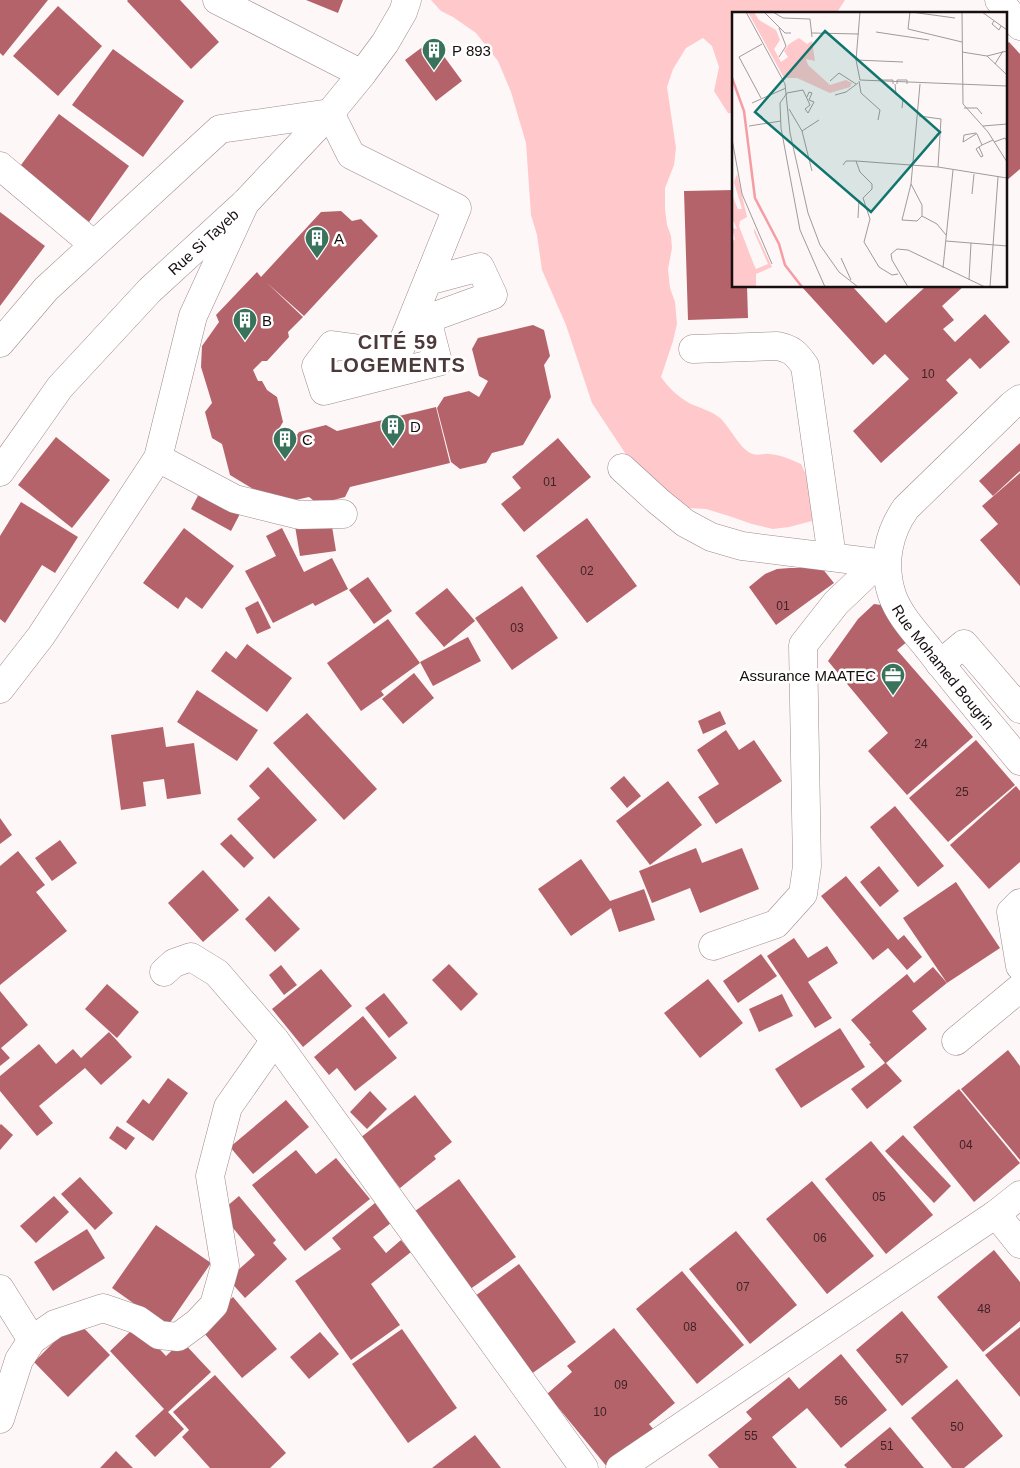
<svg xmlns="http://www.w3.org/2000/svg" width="1020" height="1468" font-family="Arial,sans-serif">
<rect width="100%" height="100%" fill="#fdf7f8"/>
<!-- green -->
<path fill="#ffc8ca" d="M431 0H845L836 14H734V114L728 113 714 91 719 67 712 46 703 38 686 48 673 69 667 87 676 148 674 165 665 188V209L667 225 671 236 672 248 668 269 670 288 675 302 677 324 673 341 661 377C669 388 677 396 689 403 699 408 710 410 720 418 730 427 741 451 753 454 758 456 764 453 769 454 781 455 790 459 801 464L808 479 815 491 812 521 789 527 773 529 752 524 729 516 706 509 688 508 670 496 631 462 592 403 566 325 542 270 537 235 531 215 526 143 511 92 498 61 476 33 453 17 441 11Z"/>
<!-- building -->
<g fill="#b5636a">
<path d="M0 0H48L3 56 0 53Z"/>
<path d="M128 0H180L219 42 191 69 127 1Z"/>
<path d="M306 0H343L338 13Z"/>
<path d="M58 6 102 46 58 96 13 56Z"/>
<path d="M432 40 462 81 436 101 405 60Z"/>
<path d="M1009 42 1020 54V169L1006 181V44Z"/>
<path d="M113 49 184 101 143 157 72 105Z"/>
<path d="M59 114 129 166 89 222 18 169Z"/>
<path d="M734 190V286H747L748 318 688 320 684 191Z"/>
<path d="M341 211 352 221 361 219 378 236 304 316 266 282 303 317 288 332 289 337 267 361H262L253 370 258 381H262L267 390 277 397 283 422 277 432 293 441 299 432 326 425 337 431 436 407 450 463 350 487 345 497 318 504 309 497 278 504 230 475 222 444 212 438 205 412 212 403 201 367 202 346 219 322 216 315 257 272 261 277 321 212Z"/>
<path d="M0 212 45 246 0 306Z"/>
<path d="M803 286H852L886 323 924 288 923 286H964L942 306 954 320 943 329 955 342 985 314 1010 342 980 369 970 358 946 380 958 393 881 463 853 431 909 379 885 354 873 365 802 287Z"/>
<path d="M533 325 544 330 550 356 544 365 551 397 523 445 492 453 486 463 460 469 451 462 437 408 444 397 469 391 479 397 488 381 479 376 472 349 478 338Z"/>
<path d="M56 437 110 480 72 528 18 485Z"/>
<path d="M558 438 591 477 524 532 501 504 521 488 512 477Z"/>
<path d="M1020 443V471L993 496 979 481Z"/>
<path d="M1020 473V586L980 540 998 524 982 506Z"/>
<path d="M202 488 242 510 231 531 191 509Z"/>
<path d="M21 502 78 537 55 573 42 565 5 623 0 619V536Z"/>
<path d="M587 518 637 586 587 623 536 556Z"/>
<path d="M331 520 336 551 300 556 295 526Z"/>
<path d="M184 528 234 566 202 609 186 597 178 609 143 583Z"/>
<path d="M282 528 304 572 332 558 348 589 315 606 313 603 273 623 245 571 276 556 266 536Z"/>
<path d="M790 568H822L834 583 776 625 749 587 765 574 777 569Z"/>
<path d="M368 577 392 611 374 624 349 590Z"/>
<path d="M522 586 558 638 512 670 475 618Z"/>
<path d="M447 588 475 621 444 647 415 613Z"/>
<path d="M258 601 271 628 257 634 245 608Z"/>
<path d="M874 604 897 607 918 633 897 650 973 737 907 795 868 751 888 733 828 661 858 619Z"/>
<path d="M388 619 420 663 381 691 384 695 361 711 327 663Z"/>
<path d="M468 637 481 661 433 686 420 662Z"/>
<path d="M247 644 292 678 267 712 211 671 226 651 236 659Z"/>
<path d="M414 673 434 698 403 724 382 699Z"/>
<path d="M197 690 258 730 237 761 177 722Z"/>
<path d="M720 711 726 724 703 734 698 721Z"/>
<path d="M307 713 377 789 344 820 273 743Z"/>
<path d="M163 727 166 747 194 743 201 794 167 799 164 779 143 782 146 806 121 810 111 735Z"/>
<path d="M726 730 739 750 754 740 782 781 716 824 698 797 719 784 697 750Z"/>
<path d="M976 740 1015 785 948 842 909 798Z"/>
<path d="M268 767 317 820 274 859 237 819 260 798 249 786Z"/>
<path d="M624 776 641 796 627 808 610 788Z"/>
<path d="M668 781 702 825 650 865 616 821Z"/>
<path d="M1016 786 1020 791V862L989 889 950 845Z"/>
<path d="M895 806 944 866 918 887 870 827Z"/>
<path d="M0 818 12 835 0 844Z"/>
<path d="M231 834 254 858 244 868 220 844Z"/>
<path d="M60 840 77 863 52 881 35 858Z"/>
<path d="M696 848 702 863 742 848 759 889 700 913 690 888 652 903 639 871Z"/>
<path d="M18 851 45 885 36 892 67 931 0 985V866Z"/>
<path d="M581 859 610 901 644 889 655 920 619 932 611 908 571 936 538 889Z"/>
<path d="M879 866 899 891 880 907 860 882Z"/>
<path d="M203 870 239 910 203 942 168 903Z"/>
<path d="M846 876 898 940 904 935 922 957 907 970 888 948 873 960 821 896Z"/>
<path d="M956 882 1000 948 947 983 903 918Z"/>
<path d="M269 896 300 929 275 952 245 919Z"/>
<path d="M794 938 808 958 827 946 838 963 808 982 832 1018 815 1028 767 956Z"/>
<path d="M761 954 777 976 738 1003 723 981Z"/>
<path d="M449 964 478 994 461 1011 432 980Z"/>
<path d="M281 965 297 985 284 995 269 975Z"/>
<path d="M933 967 947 983 912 1011 927 1029 886 1063 902 1081 867 1109 851 1089 885 1063 869 1044 871 1043 851 1020 907 974 914 983Z"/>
<path d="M321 969 352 1006 303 1047 272 1009Z"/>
<path d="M708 979 743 1023 700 1058 664 1013Z"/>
<path d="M107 984 139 1012 117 1038 85 1009Z"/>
<path d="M0 991 28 1025 1 1048 10 1058 0 1066Z"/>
<path d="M384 993 408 1023 389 1038 365 1008Z"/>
<path d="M782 994 793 1016 759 1032 749 1009Z"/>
<path d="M363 1016 397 1058 355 1091 337 1068 329 1075 314 1057Z"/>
<path d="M840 1028 865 1067 801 1108 775 1069Z"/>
<path d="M109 1032 132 1057 101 1085 85 1068 39 1106 53 1123 37 1136 0 1091V1076L39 1044 56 1064 73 1049 81 1058Z"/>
<path d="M1008 1050 1020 1066V1160L961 1089Z"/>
<path d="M168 1078 188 1093 153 1141 126 1122 143 1099 149 1104Z"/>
<path d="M959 1089 1020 1163 974 1202 913 1127Z"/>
<path d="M370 1091 387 1109 367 1129 350 1112Z"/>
<path d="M415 1095 452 1142 434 1156 436 1159 400 1188 360 1138Z"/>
<path d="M286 1100 309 1127 253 1174 230 1147Z"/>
<path d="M1 1124 13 1135 0 1150V1125Z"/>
<path d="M117 1126 135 1138 126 1150 109 1138Z"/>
<path d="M903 1135 951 1186 934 1203 885 1151Z"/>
<path d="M871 1141 933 1215 886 1254 825 1179Z"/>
<path d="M296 1150 316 1174 336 1158 370 1199 305 1251 252 1185Z"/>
<path d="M80 1177 113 1213 95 1230 61 1194Z"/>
<path d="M459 1179 516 1257 466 1292 411 1214Z"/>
<path d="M812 1181 874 1256 827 1294 766 1219Z"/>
<path d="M54 1196 69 1212 36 1243 20 1226Z"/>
<path d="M239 1196 276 1240 273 1243 287 1259 245 1298 228 1279 255 1255 220 1212Z"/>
<path d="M375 1203 391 1223 373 1237 386 1253 401 1240 411 1252 371 1284 400 1325 351 1360 295 1281 341 1249 332 1238Z"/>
<path d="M156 1225 211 1263 167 1327 112 1288Z"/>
<path d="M87 1229 105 1258 53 1291 34 1262Z"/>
<path d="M736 1231 797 1305 750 1344 689 1269Z"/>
<path d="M994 1250 1020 1282V1321L983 1352 937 1297Z"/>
<path d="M519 1264 576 1342 527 1377 471 1299Z"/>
<path d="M682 1271 744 1345 697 1384 636 1309Z"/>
<path d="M233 1297 277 1349 242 1378 199 1327Z"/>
<path d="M902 1311 948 1367 902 1406 856 1350Z"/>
<path d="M76 1320 110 1355 68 1397 34 1362Z"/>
<path d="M137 1325 166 1356 182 1341 211 1372 168 1412 184 1429 155 1457 135 1436 164 1409 110 1351Z"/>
<path d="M1020 1327V1397L985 1355Z"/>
<path d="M614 1328 675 1403 649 1424 654 1430 608 1468 547 1394 572 1372 567 1366Z"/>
<path d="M402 1329 457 1408 408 1443 352 1364Z"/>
<path d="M320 1332 339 1354 309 1379 290 1357Z"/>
<path d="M841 1354 887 1410 841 1448 807 1408 772 1437 797 1468H719L708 1455 752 1419 746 1412 789 1377 799 1389Z"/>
<path d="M215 1375 286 1453 270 1468H210L182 1437 189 1430 173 1412Z"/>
<path d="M957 1379 1003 1436 964 1468H952L911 1418Z"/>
<path d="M890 1427 924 1468H847L844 1465Z"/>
<path d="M475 1435 501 1468H432Z"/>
<path d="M116 1451 133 1468H100Z"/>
</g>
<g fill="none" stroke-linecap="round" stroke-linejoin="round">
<defs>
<g id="minor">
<path d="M217 0 362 74"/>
<path d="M999 0 1020 26"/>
<path d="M0 166 94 245"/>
<path d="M0 343 46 289 220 129 330 113 351 155 457 208 398 354 332 345 316 366 324 391 438 362 427 319 493 295 480 267 428 281"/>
<path d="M693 349 777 346C792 349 796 353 805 366L832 557"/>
<path id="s1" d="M1020 399 1012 405 906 508C888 533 882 564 892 595 899 615 915 632 928 648 958 687 989 723 1020 761"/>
<path d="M158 458 235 499 299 515 343 514"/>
<path d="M622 468 658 501 685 523 711 537 742 546 878 563 886 562"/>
<path d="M940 664 964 644 1020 709"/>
<path d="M0 689 41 636 158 458 193 316 245 203"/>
<path d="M1020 903 1011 912 1020 966"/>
<path d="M713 946 776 924 803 894 807 866 803 645 836 603 878 563"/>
<path d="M164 972 174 963 191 957 217 973 275 1040 584 1468"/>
<path d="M956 1041 1020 988"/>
<path d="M996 1214 1020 1244"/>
<path d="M0 1289 32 1340"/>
<path d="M0 1419 19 1360 32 1340 55 1324 103 1308 138 1320 159 1335 178 1337 197 1323 214 1305 225 1266 210 1176 228 1107 275 1040"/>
<path d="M620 1468 996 1214 1020 1195"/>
</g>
<g id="secondary">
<path id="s2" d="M0 472 60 387 150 290 245 203 330 113 362 74 385 43 403 12 407 0"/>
</g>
</defs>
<!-- minor casing -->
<use href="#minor" stroke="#a0898a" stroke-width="29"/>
<!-- secondary casing -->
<use href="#secondary" stroke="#a0898a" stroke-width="29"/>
<!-- minor -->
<use href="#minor" stroke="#fff" stroke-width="28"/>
<!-- secondary -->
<use href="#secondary" stroke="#fff" stroke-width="28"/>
</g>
<!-- icons -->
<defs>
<symbol id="building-pin" viewBox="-11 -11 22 30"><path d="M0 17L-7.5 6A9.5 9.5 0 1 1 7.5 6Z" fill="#39735c" stroke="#fff"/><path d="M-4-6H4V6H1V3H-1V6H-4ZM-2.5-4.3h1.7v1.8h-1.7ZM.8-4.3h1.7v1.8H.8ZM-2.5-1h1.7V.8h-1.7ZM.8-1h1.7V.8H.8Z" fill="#fff"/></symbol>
<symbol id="office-pin" viewBox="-11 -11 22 30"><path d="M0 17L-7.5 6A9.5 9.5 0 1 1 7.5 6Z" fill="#39735c" stroke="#fff"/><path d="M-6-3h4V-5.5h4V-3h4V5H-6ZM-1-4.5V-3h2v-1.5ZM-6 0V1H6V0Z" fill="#fff"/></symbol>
</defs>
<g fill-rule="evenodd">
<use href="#building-pin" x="420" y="36" width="28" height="38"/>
<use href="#building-pin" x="303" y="224" width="28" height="38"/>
<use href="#building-pin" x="231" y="306" width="28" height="38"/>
<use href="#building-pin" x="379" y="412" width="28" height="38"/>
<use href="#building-pin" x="271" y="425" width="28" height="38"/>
<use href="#office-pin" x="879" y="661" width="28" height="38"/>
</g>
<g text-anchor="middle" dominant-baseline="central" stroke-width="5" stroke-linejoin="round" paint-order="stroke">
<!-- number labels -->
<g font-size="12" fill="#3e2326">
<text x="928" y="374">10</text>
<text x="550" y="482">01</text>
<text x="587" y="571">02</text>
<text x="783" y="606">01</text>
<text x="517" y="628">03</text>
<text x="921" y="744">24</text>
<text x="962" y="792">25</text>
<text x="966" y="1145">04</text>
<text x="879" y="1197">05</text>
<text x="820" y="1238">06</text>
<text x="743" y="1287">07</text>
<text x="984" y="1309">48</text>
<text x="690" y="1327">08</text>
<text x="902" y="1359">57</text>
<text x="621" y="1385">09</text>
<text x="841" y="1401">56</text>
<text x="600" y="1412">10</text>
<text x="957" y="1427">50</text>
<text x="751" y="1436">55</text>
<text x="887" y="1446">51</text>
</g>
<!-- poi labels -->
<g font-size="15" fill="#160e0f" stroke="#fff" text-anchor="start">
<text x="452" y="50">P 893</text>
<text x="334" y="238">A</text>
<text x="262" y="320">B</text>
<text x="410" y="426">D</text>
<text x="302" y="439">C</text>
<text x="876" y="675" text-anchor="end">Assurance MAATEC</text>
</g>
<!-- street labels -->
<g font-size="15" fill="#160e0f" stroke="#fff">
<text stroke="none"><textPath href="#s2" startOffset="308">Rue Si Tayeb</textPath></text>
<text stroke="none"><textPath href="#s1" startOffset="338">Rue Mohamed Bougrin</textPath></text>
</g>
<!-- district labels -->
<g font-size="20" font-weight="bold" letter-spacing="1" fill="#4c393a" stroke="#fff">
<text x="398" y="342">CITÉ 59<tspan x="398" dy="23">LOGEMENTS</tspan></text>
</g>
</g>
<!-- overview -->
<g transform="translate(732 12)">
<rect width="275" height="275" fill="#fdf7f8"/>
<path d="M16 0H22L27 8 44 18 48 28 42 37 49 50 56 45 52 39 57 32 67 26 75 32 80 29 83 49 74 47 76 53 98 73 114 68 120 71 118 75 98 81 65 66H52ZM5 162 15 205 8 209 7 214 22 253 24 257 36 252 22 220V216L40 255 24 262V275H0V230L3 227 0 216 5 217 0 206V183L6 197H10L2 170Z" fill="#ffc8ca"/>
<path fill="none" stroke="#f69da3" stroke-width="2.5" d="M0 66 12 99 23 186 47 232 53 253 70 275"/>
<path fill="none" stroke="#a19a9b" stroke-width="1" d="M14 0 53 72 58 121 76 201 88 233 107 260 126 275M32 0 53 21H59M41 0 51 6 78 7 80 25M128 0 124 48 128 68M178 0 176 17 230 30M179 0 223 6M230 0 231 92 256 120 275 150M250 0 275 18M262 9 260 12 267 18 269 14M144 20 197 28M80 21 127 22M230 40 255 44 275 39M255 44 275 63M47 45 54 34 47 16M124 48 171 50M263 52 271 39M128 68 275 74M147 68H161V72M98 69 107 61 124 72M127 69 129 81 148 98 146 108M163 72 164 82 171 87 170 96M165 72V68H175V72M188 72 179 172 190 193V204M103 83 114 80 126 71M75 85 77 80 80 81 77 88 82 90 76 101 73 97 78 93 71 78 55 81 48 91 49 116 68 218 93 275M29 86 7 45 30 32M20 91 54 76M232 96H245L250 102M57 97 70 119 80 159M187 104 209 107 206 155M17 114 49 109M251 114 275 112M70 119 87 108M244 122 231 130 232 123 244 121 245 122 250 133M0 127 10 182 40 252M262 130 273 126 275 129M247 135 251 144 249 145 244 137 250 133 261 128M124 149 128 160 140 172V177L131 186 138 207 132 230 147 255 160 263 166 262M111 153 114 149H124L206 155 275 166M179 172 170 208 185 209 190 204M240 182 242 162M190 204 205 212 214 223M126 206 127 188M214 229 275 234M109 246 119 268M211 256 221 158M237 268 239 231M176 275 160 248 159 242 165 237 176 238 253 275M258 275 266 165"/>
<path fill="#0f766e" fill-opacity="0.15" stroke="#0f766e" stroke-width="2.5" d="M93 19 208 120 139 200 23 100Z"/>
<rect width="275" height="275" fill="none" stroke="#160e0f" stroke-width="2.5"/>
</g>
</svg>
